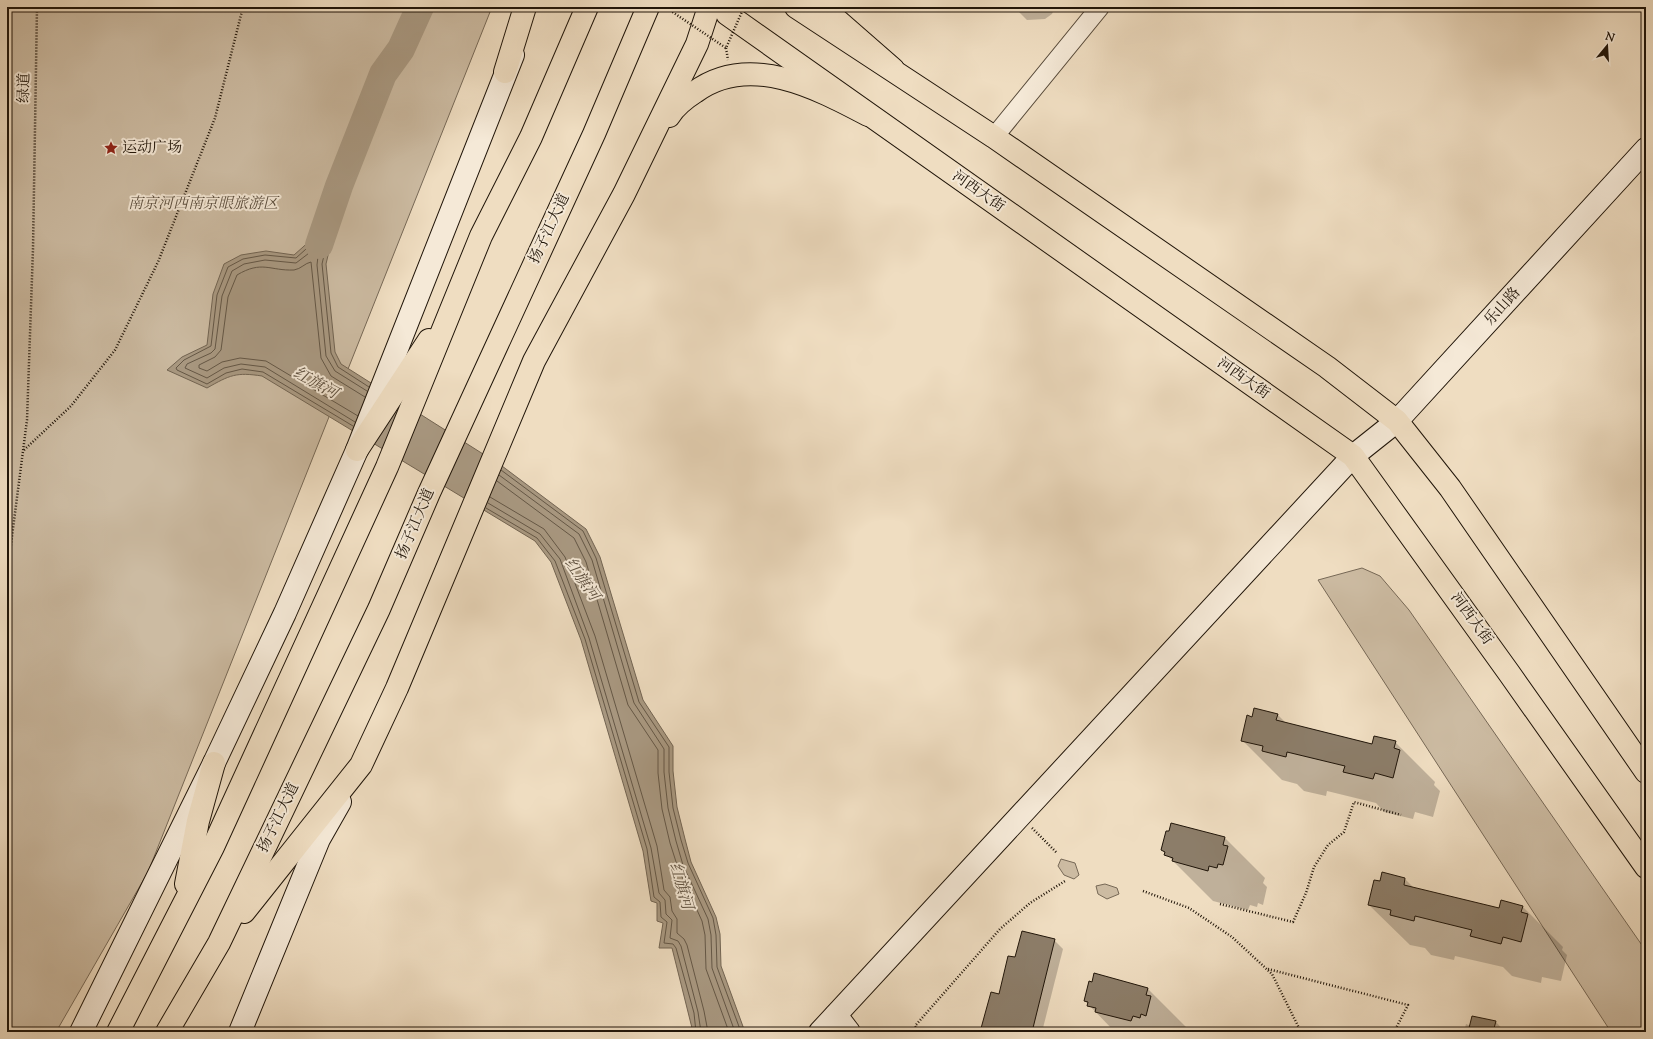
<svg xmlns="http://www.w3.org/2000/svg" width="1653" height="1039" font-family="'Sorts Mill Goudy','Noto Serif SC',serif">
<rect width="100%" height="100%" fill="#efddc1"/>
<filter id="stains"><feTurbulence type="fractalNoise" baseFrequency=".005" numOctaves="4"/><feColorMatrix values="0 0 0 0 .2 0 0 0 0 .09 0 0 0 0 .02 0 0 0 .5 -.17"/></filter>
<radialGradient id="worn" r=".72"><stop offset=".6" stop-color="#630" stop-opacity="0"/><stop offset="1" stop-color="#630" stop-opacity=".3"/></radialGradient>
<!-- green -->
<g fill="#ccbba2" stroke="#766856">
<path d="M7 7H492L148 872 56 1032H7Z"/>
<path d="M1362 568 1380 576 1409 610 1646 951V1032H1611L1318 580Z"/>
<path d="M1061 859 1075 863 1079 875 1074 879 1064 875 1058 866Z"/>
<path d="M1105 884 1117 888 1119 894 1107 899 1098 894 1096 886Z"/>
</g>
<!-- water -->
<path fill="#a99982" stroke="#726452" d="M325 204 338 213 326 264 335 352 341 364 502 466 586 529 600 557 643 700 673 746V771L677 807 685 839 691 862 716 917 720 934 721 966 745 1032H693L672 948H659L663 923 657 921V903L651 901 643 851 581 640 551 562 535 541 262 376C236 372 230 375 207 388L167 370 182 357 207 345 213 294 224 264 241 255 266 251 294 255 312 239Z"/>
<!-- shadow -->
<g fill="#0003">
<path d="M1014 7H1059L1054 9 1052 14 1045 19 1027 20Z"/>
<path d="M1277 714 1287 724 1372 745 1395 742 1435 782 1434 785 1440 791 1433 817 1415 812 1413 819 1384 812 1376 803 1327 791 1326 796 1304 791 1297 784 1282 780 1242 740 1253 718Z"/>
<path d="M1225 838 1265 878 1263 883 1267 887 1263 905 1258 903 1257 907 1250 905 1248 910 1213 901 1162 850Z"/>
<path d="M1405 879 1415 889 1500 909 1523 907 1563 947 1562 950 1567 955 1561 981 1542 977 1541 983 1512 976 1503 967 1455 956 1454 960 1431 955 1425 948 1410 945 1369 905 1380 882Z"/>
<path d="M1054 940 1063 949 1042 1032H981L1015 958Z"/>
<path d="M1148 989 1188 1029 1187 1032H1115L1085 1001Z"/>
<path d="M1496 1022 1505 1032H1464L1466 1024 1471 1026Z"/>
</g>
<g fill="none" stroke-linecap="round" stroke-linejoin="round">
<!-- shore -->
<g stroke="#645746" stroke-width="1">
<path d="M358 416 266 361 240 358 222 362 207 371 199 368V365L215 357 221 350 228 297 237 275C262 260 270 271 294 270 301 269 305 263 311 262L321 358 331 376 365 397"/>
<path d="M355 422 265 367 241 364 224 368 207 378 185 368 187 364 211 353 215 349 222 296 232 271 244 264 265 260 296 263 317 247H319L317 265 326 356 335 371 367 391"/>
<path d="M353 426 263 372 242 369 226 373 207 384 177 370 176 368 184 360 211 346 217 295 228 267 243 259 265 255 296 258 315 241 328 211 333 216 322 264 331 353 338 367 369 387"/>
<path d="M501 470 583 531 596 558 639 702 669 747V772L673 808 681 840 688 863 713 918 716 935 717 967 741 1032"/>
<path d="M499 475 579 534 592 560 634 703 664 749V772L668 808 676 841 683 865 708 919 711 935 712 968 735 1032"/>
<path d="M497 481 574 538 586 562 628 705 658 750V773L662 809 670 843 678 868 702 921 705 935 706 969 729 1032"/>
<path d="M490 497 544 529 565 557 595 636 657 846 664 890 670 897 672 911 677 919V933L684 939 687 945 704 1011 708 1032"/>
<path d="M488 503 540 534 560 559 589 638 651 848 659 893 665 900 666 914 672 920 670 938 678 941 681 946 698 1012 701 1032"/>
<path d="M486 508 537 538 555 561 585 639 647 849 654 897 660 902 661 917 667 922 664 943 673 944 676 948 694 1013 696 1032"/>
</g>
<!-- river -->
<path stroke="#a99982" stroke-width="28" d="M319 245 339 186 383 74 401 49 420 7"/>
</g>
<!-- building -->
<g fill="#8c7d69" stroke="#201509">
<path d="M1254 708 1278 714 1276 720 1372 744 1374 736 1396 741 1394 748 1400 750 1393 778 1375 773 1373 779 1343 772 1345 766 1287 752 1286 757 1262 751 1263 746 1241 741 1247 715 1252 717Z"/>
<path d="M1171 823 1225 837 1223 845 1228 846 1223 865 1218 864 1217 868 1209 866 1208 871 1172 861 1173 858 1164 855 1165 852 1161 850 1166 831H1169Z"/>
<path d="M1382 872 1405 878 1404 885 1499 908 1501 900 1523 906 1521 912 1528 914 1521 942 1503 937 1501 944 1470 936 1472 930 1415 916 1414 921 1390 915 1391 910 1368 905 1374 880 1380 881Z"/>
<path d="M1022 931 1055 939 1032 1032H980L991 992 999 994 1008 956 1015 957Z"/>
<path d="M1094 973 1148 988 1146 995 1151 996 1146 1016 1141 1014 1140 1018 1133 1016 1131 1021 1095 1012 1096 1008 1087 1006 1088 1002 1084 1001 1089 981 1092 982Z"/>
<path d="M1472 1016 1496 1021 1493 1032H1468Z"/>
</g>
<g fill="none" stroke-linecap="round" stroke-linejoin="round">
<defs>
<path id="street" d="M994 137 1100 7"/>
<g id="secondary">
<path d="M836 1015 849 1032"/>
<path d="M81 1032 214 763 285 613 357 450 513 55"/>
<path d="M240 1032 319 839 340 802"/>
<path d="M820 1032 1353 456 1397 421 1646 149"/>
</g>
<g id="primary">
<path d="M724 7 727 14 1353 456 1509 673 1646 867"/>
<path d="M796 7 994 137 1327 367 1397 421 1450 488 1646 772"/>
</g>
<g id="highway">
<path d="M822 7 893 69"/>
<path d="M505 72 525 7"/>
<path d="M669 116C676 105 684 99 695 92 749 52 817 88 868 115"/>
<path d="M357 450 429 340"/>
<path d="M186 884 198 821 214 763"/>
<path d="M244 912 361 765 397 688 534 361 624 194 697 44 709 7"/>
<path d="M118 1032 213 847 387 467 481 236 531 137 587 7"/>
<path d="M167 1032 219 943 379 609 429 493 594 134 648 7"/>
</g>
</defs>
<!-- street casing -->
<use href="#street" stroke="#544737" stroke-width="20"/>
<!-- secondary casing -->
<use href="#secondary" stroke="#201509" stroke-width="24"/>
<!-- primary casing -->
<use href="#primary" stroke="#201509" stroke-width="24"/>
<!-- highway casing -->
<use href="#highway" stroke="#201509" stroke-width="24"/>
<!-- path -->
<g stroke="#201509" stroke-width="2.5" stroke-dasharray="1 2" stroke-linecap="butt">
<path d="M726 48 728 60"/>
<path d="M24 450 71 406 115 350 158 262 215 118 243 7"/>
<path d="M7 575 27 420 33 249 37 7"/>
<path d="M1032 828 1057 853"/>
<path d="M1143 891 1189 908 1232 937 1272 974 1301 1032"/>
<path d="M1220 904 1293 922 1306 893 1314 867 1328 845 1344 832 1354 802 1401 815"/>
<path d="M1268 969 1408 1005 1394 1032"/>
<path d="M919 1032 915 1026 1000 929 1030 903 1065 881"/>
</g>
<!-- street -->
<use href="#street" stroke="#f5e9d7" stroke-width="18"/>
<!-- secondary -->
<use href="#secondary" stroke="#f5e9d7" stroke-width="22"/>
<!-- primary -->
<use href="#primary" stroke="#efddc1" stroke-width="22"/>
<!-- highway -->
<use href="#highway" stroke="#efddc1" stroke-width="22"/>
<!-- path-bridge -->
<path stroke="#201509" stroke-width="2.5" stroke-dasharray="1 2" stroke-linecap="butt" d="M665 7 726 48 744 7"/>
</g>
<!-- icons -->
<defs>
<symbol id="sight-bare" viewBox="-9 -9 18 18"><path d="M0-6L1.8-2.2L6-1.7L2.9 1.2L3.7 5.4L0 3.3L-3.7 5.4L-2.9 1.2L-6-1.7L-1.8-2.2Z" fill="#8f2418" stroke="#f5e9d7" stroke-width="2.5" paint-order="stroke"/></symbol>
</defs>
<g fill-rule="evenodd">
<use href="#sight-bare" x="101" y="138" width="20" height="20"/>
</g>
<g text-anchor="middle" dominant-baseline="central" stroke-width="4" stroke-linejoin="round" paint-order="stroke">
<!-- street labels -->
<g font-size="15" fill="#201509" stroke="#f5e9d7">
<text transform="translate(25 88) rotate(-89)">绿道</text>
<text transform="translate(978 192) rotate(35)">河西大街</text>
<text transform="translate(550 229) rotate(-65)">扬子江大道</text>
<text transform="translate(1503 307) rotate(-48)">乐山路</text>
<text transform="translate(1243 379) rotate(35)">河西大街</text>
<text transform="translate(416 524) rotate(-67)">扬子江大道</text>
<text transform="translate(1471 619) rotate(54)">河西大街</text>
<text transform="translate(279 818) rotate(-64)">扬子江大道</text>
</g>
<!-- poi labels -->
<g font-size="15" fill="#201509" stroke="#f5e9d7" text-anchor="start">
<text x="122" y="148">运动广场</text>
</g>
<!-- park labels -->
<g font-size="15" font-style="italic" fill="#5c4f3f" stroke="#f5e9d7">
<text x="203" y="204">南京河西南京眼旅游区</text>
</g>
<!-- water labels -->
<g font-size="16" font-style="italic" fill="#5e503f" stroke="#f5e9d7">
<text transform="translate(315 384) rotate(29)">红旗河</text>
<text transform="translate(581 580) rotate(55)">红旗河</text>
<text transform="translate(680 886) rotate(74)">红旗河</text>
</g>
</g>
<!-- margin -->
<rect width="1653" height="1039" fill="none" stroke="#efddc1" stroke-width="24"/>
<rect x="8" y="8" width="1637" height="1023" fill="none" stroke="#201509" stroke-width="2"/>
<rect x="12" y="12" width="1629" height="1015" fill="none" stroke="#201509"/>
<!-- north arrow -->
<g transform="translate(1607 46) rotate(18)" stroke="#f5e9d7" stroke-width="3" paint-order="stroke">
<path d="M0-3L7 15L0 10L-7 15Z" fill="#201509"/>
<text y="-6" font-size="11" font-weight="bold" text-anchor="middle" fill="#201509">N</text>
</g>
<rect width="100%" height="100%" filter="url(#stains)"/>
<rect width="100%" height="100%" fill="url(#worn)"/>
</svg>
